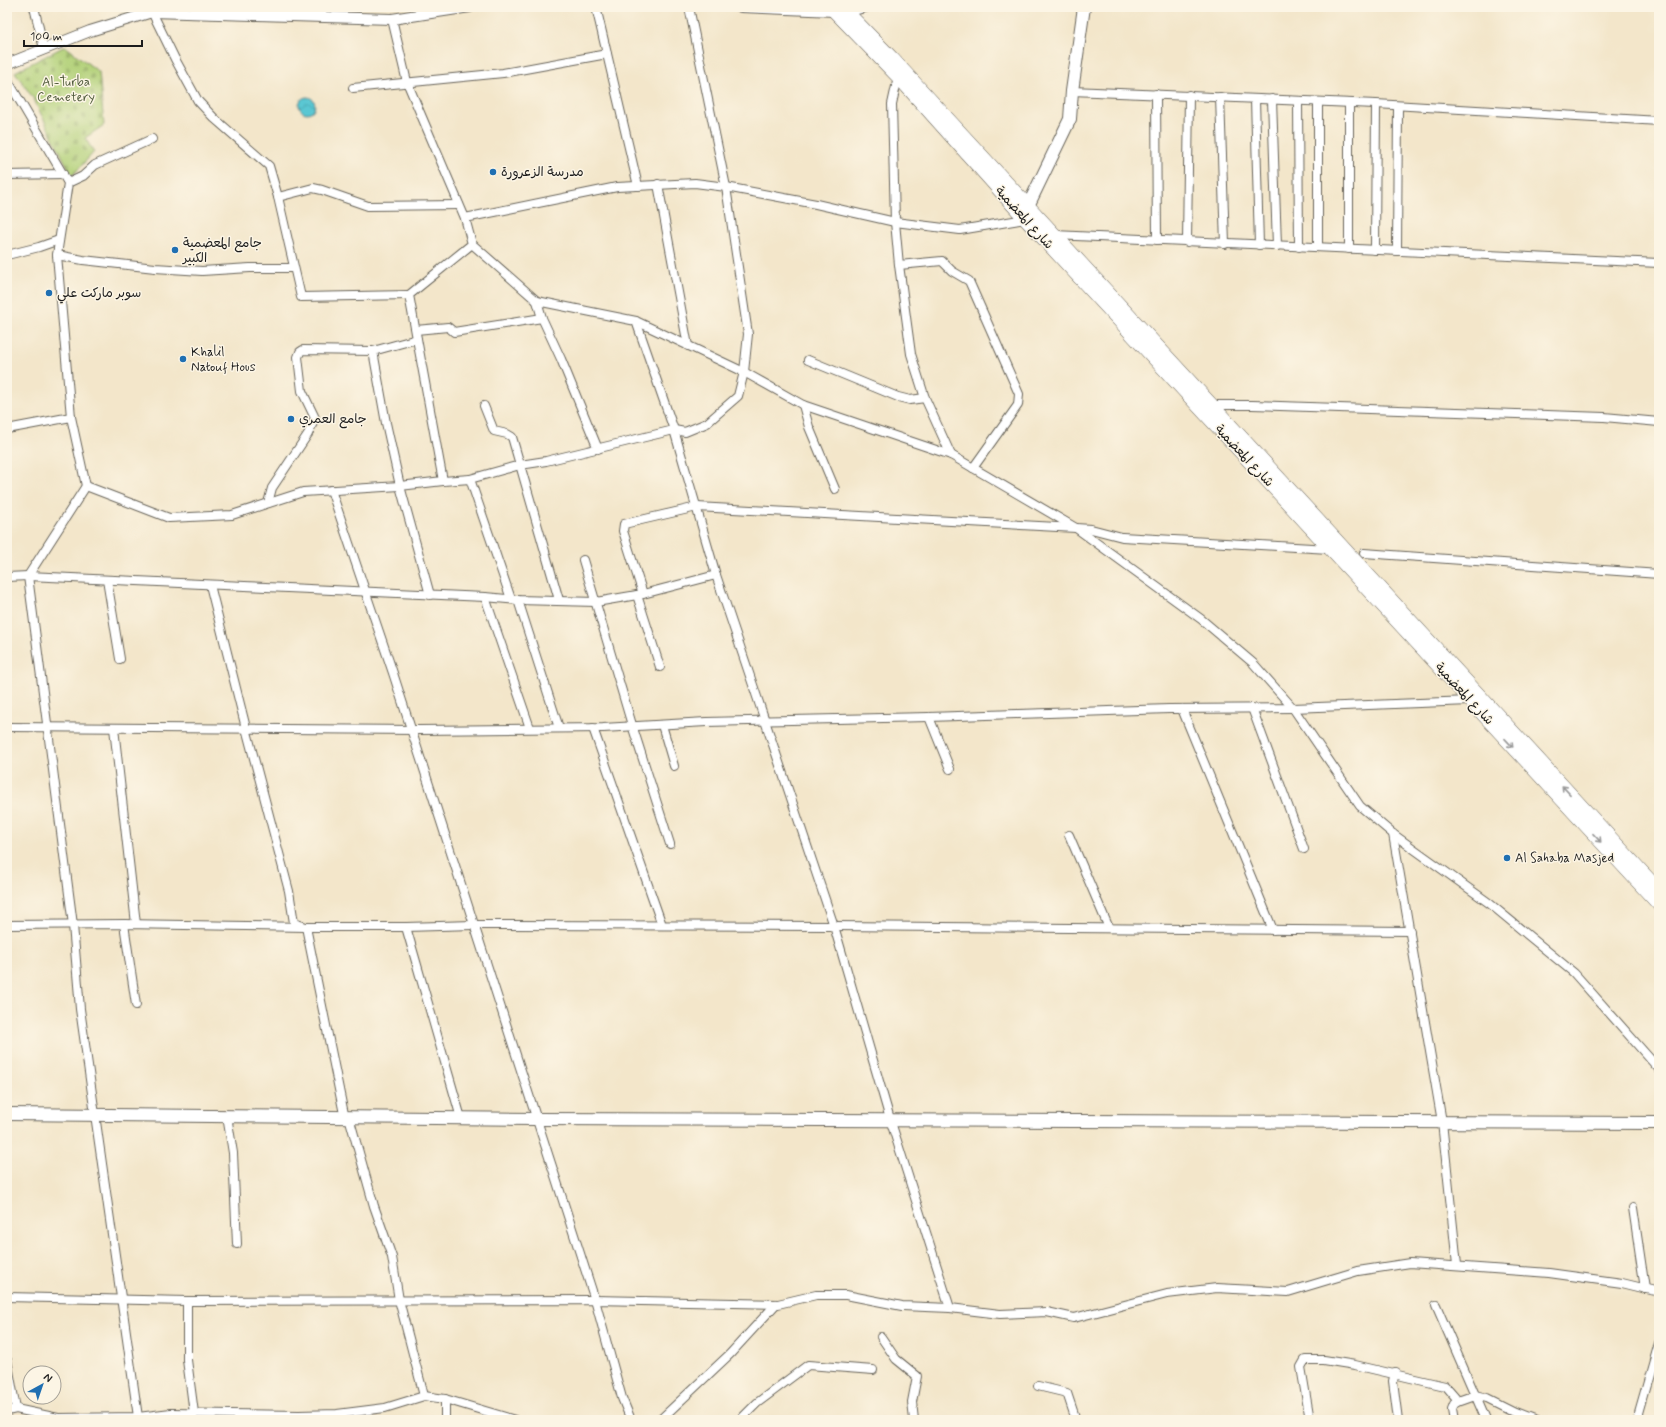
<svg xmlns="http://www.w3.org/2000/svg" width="1666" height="1427" font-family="Mynerve,'Playpen Sans Arabic',sans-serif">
<defs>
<pattern id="cemetery-stones" width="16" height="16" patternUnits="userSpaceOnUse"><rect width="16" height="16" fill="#b1d077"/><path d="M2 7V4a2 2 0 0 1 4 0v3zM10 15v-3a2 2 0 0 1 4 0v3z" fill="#98b266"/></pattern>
<pattern id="water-waves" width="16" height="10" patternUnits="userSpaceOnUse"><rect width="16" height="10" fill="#5ac7d3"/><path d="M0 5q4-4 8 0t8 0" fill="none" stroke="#4eaab5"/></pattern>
</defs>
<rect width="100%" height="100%" fill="#fcf5e5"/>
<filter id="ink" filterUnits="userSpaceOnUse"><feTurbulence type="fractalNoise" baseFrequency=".025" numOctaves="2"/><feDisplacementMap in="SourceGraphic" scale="8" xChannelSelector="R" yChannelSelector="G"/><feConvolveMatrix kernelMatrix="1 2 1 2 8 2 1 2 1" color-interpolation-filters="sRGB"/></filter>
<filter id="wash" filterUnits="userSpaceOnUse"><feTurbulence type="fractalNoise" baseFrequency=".012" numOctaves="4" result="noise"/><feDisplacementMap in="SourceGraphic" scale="16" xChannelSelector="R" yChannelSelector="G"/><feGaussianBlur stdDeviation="0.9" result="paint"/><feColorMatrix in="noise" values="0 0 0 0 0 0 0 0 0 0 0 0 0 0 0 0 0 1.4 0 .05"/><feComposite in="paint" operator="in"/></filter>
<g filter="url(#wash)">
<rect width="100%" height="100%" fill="#f3e6ca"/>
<!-- cemetery -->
<path fill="url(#cemetery-stones)" stroke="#66764a" d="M65 46 99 72 104 125 85 138 94 152 72 176 33 98 15 72Z"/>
<!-- water -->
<circle fill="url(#water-waves)" stroke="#3b7278" cx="307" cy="105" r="8"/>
</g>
<g filter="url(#ink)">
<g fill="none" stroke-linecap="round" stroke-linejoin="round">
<defs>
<g id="minor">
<path d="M34 7 44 49"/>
<path d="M596 7 638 186"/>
<path d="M152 12 175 59 198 101 214 118 269 166 278 197 301 297 409 295"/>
<path d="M847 13 868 7"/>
<path d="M898 77 892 104 895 222 899 265 911 354 925 398 951 455"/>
<path d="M7 79 68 183 57 255 71 417 86 486 169 518 232 515 303 492 400 486 443 481 409 295 472 244 465 218 407 82 392 19"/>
<path d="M353 88 503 73 607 54"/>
<path d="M1072 91 1376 104 1659 121"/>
<path d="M1156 94 1157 240"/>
<path d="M1220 97 1225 244"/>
<path d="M1255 99 1259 245"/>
<path d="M1272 99 1277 246"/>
<path d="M1298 101 1299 247"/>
<path d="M1318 102V247"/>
<path d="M7 175 63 174"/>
<path d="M68 183 83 176 95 165 152 139"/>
<path d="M658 184 688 346"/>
<path d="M278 197 313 188 322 190 368 206 459 205"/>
<path d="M465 218 617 187 695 183 726 187 816 204 895 222 960 230 1025 219"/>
<path d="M1054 235 1659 263"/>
<path d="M1187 242 1189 95"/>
<path d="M472 244 537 301 636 321 744 372 803 405 951 455 1076 528 1201 619 1253 663 1293 708 1360 806 1393 834 1489 903 1574 973 1659 1069"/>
<path d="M1349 249V103"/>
<path d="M1375 250 1376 104"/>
<path d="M1397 251 1398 106"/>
<path d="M7 255 39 247 59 240"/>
<path d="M57 255 83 260 155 268 202 271 250 268H294"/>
<path d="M899 265 942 261 952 271 969 281 1019 394 1018 405 973 468"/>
<path d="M537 301 542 318 561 359 598 449"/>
<path d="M636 321 674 430 716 575 834 926 890 1119 950 1308"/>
<path d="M416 330 448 327 454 332 542 318"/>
<path d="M373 351 386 423 400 486 430 595"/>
<path d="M808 360 898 397 910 400 925 398"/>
<path d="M803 405 809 427 835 489"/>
<path d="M1211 405H1252L1604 417 1659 422"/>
<path d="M484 406 494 431 507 434 512 437 559 600"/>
<path d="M7 429 71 417"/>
<path d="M470 479 511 599"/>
<path d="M443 481 470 479 520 465 546 461 674 430 685 432 707 423 738 396 744 372 748 334 726 187 689 7"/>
<path d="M86 486 28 576 73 925 80 1009 138 1417"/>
<path d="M331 490 393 673 595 1300 622 1398 631 1420"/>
<path d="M268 503 272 488 308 434 315 418 302 391 298 357 300 352 303 350 373 351 417 339"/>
<path d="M1364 553 1659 574"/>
<path d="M583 560 632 725 670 844"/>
<path d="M7 577 28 576 485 597 518 600 596 602 643 594 716 575"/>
<path d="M107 580 120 659"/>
<path d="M210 585 246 728 289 891 294 923 306 927 344 1114 349 1117 374 1206 392 1257 399 1300 424 1396"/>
<path d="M643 594 623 531 624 524 697 507 1076 528 1091 529 1122 537 1329 549"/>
<path d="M637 595 660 667"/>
<path d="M485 597 530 728"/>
<path d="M518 600 559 728"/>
<path d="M1252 708 1304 849"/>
<path d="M1182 709 1273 930"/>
<path d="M929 717 950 769"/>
<path d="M662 725 674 766"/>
<path d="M7 727 419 730 603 728 706 722 929 717 1169 709 1293 708 1470 701"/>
<path d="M114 728 136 924"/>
<path d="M593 728 662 925"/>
<path d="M1393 834 1442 1122 1457 1265"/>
<path d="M1069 835 1109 928"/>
<path d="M124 924 136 1005"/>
<path d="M7 925 124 924 306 927H406L473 925 834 926 1410 931"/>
<path d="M406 927 461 1118"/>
<path d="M227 1116 233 1153 237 1244"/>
<path d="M1633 1208 1645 1289"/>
<path d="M7 1297 187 1301 595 1300 778 1304 816 1295H846L902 1306 950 1308 1000 1314 1047 1312 1074 1318 1167 1294 1217 1288 1288 1292 1358 1271 1410 1263 1549 1273 1622 1283 1659 1292"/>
<path d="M187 1301V1360L194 1413"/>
<path d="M1436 1305 1486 1420"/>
<path d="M881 1337 896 1359 917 1376 912 1402 914 1420"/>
<path d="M7 1360 16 1409"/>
<path d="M1395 1373 1393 1381 1398 1420"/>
<path d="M1038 1386 1067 1393 1076 1420"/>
<path d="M7 1411 16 1409 58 1418 138 1417 171 1413 299 1415 337 1414 385 1408 424 1396 445 1399 515 1420"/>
<path d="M445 1420V1399"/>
<path d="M660 1420 730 1354 776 1304"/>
<path d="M740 1420 757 1403 808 1365 873 1370"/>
<path d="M1310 1420 1301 1367 1305 1360H1324L1355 1365 1445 1386 1458 1401"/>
<path d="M1454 1420 1452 1409 1454 1404 1458 1401 1475 1395 1487 1398 1515 1412 1536 1420"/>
<path d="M1640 1420 1639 1412 1659 1342"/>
</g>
<g id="tertiary">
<path d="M741 7 834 11 847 13"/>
<path d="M7 64 90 31 152 12 392 19 470 7"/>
</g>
<g id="secondary">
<path d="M1028 206 1070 119 1072 91 1084 7"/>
<path d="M7 1114 536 1119 1659 1123"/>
</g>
<g id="primary">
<path d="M830 7 898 77 1025 219 1659 905"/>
<path d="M853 18 893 59 1659 890"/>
</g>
</defs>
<!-- minor casing -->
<use href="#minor" stroke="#676359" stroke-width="10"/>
<!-- tertiary casing -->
<use href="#tertiary" stroke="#676359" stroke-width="12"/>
<!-- secondary casing -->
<use href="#secondary" stroke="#676359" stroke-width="14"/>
<!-- primary casing -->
<use href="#primary" stroke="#676359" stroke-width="14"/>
<!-- minor -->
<use href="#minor" stroke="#fff" stroke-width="8"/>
<!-- tertiary -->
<use href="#tertiary" stroke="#fff" stroke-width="10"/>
<!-- secondary -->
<use href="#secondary" stroke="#fff" stroke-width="12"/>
<!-- primary -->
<use href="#primary" stroke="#fff" stroke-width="13"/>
</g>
<!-- one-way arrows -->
<defs><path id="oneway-shaft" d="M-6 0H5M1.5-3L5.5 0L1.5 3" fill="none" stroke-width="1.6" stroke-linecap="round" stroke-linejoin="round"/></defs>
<g stroke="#999">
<use href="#oneway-shaft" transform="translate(1509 743) rotate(47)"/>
<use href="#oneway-shaft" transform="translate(1566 790) rotate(-133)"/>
<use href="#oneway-shaft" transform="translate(1597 838) rotate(47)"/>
</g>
</g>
<!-- markers -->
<g fill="#1f6fb2" stroke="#fcf5e5" stroke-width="1.5">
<circle cx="493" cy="172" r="4"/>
<circle cx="175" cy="250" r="4"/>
<circle cx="49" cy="293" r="4"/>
<circle cx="183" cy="359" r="4"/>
<circle cx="291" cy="419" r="4"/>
<circle cx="1507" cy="858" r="4"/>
</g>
<g text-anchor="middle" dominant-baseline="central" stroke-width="3" stroke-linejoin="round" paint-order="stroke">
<!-- park labels -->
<g font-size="13" fill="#505b3c" stroke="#fcf5e5">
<text x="66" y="82">Al-Turba<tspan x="66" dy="15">Cemetery</tspan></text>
</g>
<!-- poi labels -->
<g font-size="13" fill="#1c1c1c" stroke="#fcf5e5" text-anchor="start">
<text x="501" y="172">مدرسة الزعرورة</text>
<text x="183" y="243">جامع المعضمية<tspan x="183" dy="15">الكبير</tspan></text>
<text x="57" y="293">سوبر ماركت علي</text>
<text x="191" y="352">Khalil<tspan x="191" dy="15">Natouf Hous</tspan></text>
<text x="299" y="419">جامع العمري</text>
<text x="1515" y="858">Al Sahaba Masjed</text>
</g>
<!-- street labels -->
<g font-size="13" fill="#1c1c1c" stroke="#fcf5e5">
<text transform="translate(1024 218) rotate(48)">شارع المعضمية</text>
<text transform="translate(1244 456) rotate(47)">شارع المعضمية</text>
<text transform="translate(1464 694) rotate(47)">شارع المعضمية</text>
</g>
</g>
<!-- margin -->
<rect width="1666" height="1427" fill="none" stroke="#fcf5e5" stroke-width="24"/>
<!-- north arrow -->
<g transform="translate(42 1385) rotate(40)"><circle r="19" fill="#fcf5e5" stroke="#a29e95"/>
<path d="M0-3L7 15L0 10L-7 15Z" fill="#1f6fb2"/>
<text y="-6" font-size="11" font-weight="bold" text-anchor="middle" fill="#1c1c1c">N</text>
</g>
<!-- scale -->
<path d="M24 40v6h118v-6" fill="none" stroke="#1c1c1c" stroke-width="2"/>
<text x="30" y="40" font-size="12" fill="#1c1c1c" stroke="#fcf5e5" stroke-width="3" paint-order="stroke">100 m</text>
</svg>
